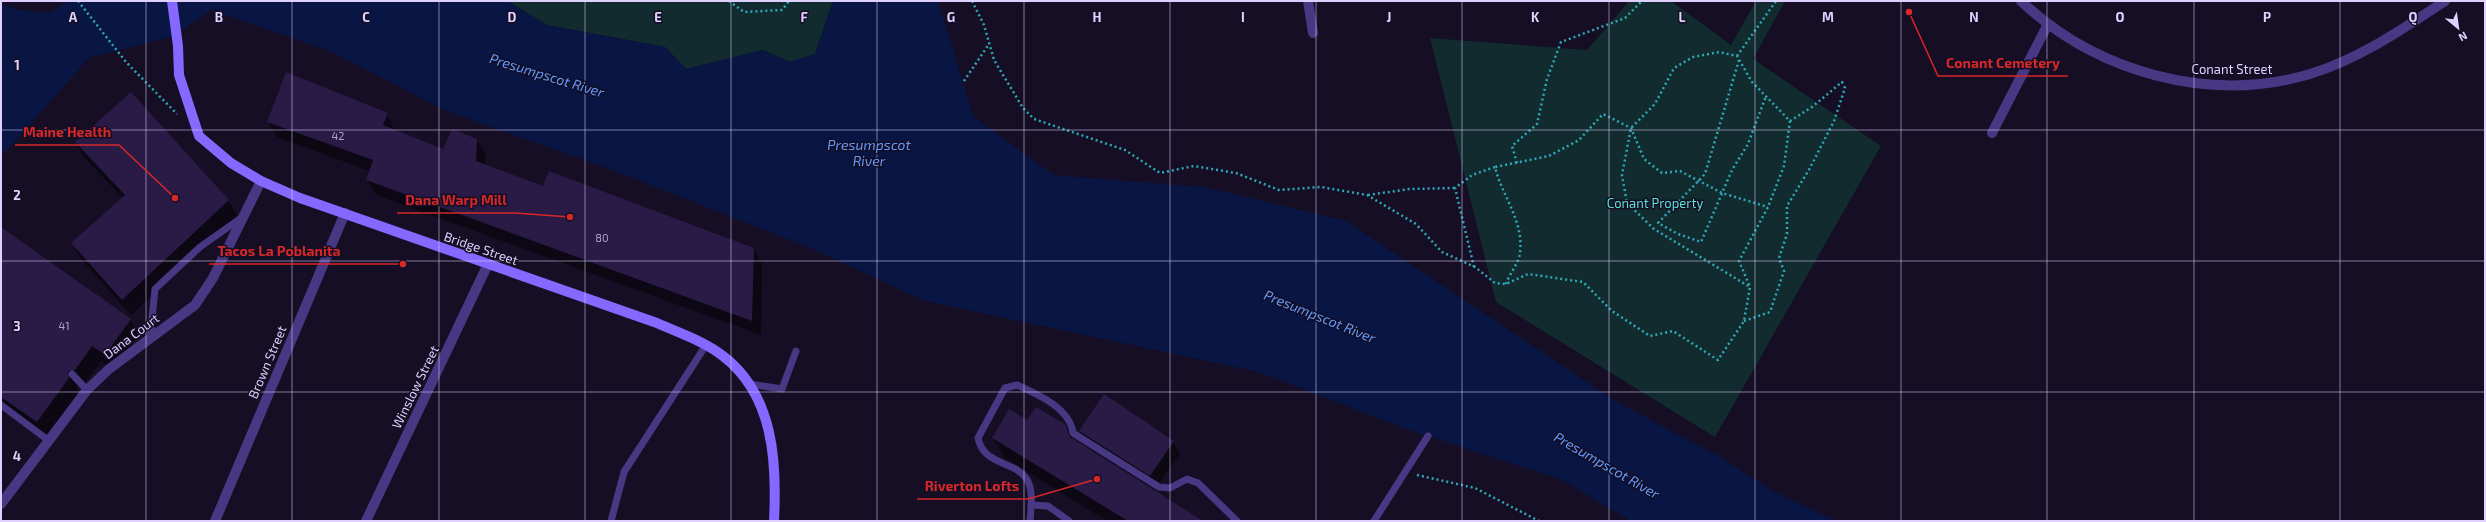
<svg xmlns="http://www.w3.org/2000/svg" width="2486" height="522" font-family="'Exo 2',sans-serif">
<rect width="100%" height="100%" fill="#150e24"/>
<!-- green -->
<g fill="#112b2e">
<path d="M507 1H833L815 54 790 62 763 50 686 69 665 47 547 25Z"/>
<path d="M1629 1H1671L1731 45 1756 1H1785L1753 59 1881 146 1715 437 1496 302 1430 38 1587 50Z"/>
</g>
<!-- water -->
<path fill="#091542" d="M68 1H507L547 25 665 47 686 69 763 50 789 62 815 54 833 1H938L974 117 1054 175 1204 187 1346 221 1617 402 1717 455 1775 492 1837 521H1631L1562 480 1406 429 1259 372 925 301 815 250 610 169 449 112 329 51 212 10 171 37 89 58 1 157V6L3 4 20 10 50 13Z"/>
<!-- shadow -->
<g fill="#0007">
<path d="M387 114 395 131 444 151 477 140 486 155 485 166 544 188 753 248 762 264 761 335 376 195 367 179 370 171 277 137 268 122Z"/>
<path d="M76 143 228 200 237 216 131 315 81 259 72 243 123 198 85 158Z"/>
<path d="M1 229 130 320 139 335 114 370 101 361 84 385 77 386V394L47 437 1 405Z"/>
<path d="M1028 422 1064 425 1073 440 1202 521H1107L1005 458 993 438Z"/>
<path d="M1080 431 1173 442 1180 454 1157 487 1087 443Z"/>
</g>
<!-- building -->
<g fill="#2a1a46">
<path d="M286 72 388 113 383 125 443 149 452 129 477 139 476 161 543 186 549 171 754 248 752 321 366 180 373 160 267 122Z"/>
<path d="M131 92 229 200 122 300 71 243 125 195 75 142Z"/>
<path d="M1 227 131 319 105 355 92 346 75 370 68 371 69 378 37 422 1 397Z"/>
<path d="M1104 394 1174 441 1150 476 1079 431Z"/>
<path d="M1036 407 1065 424 1070 437 1203 521H1128L992 438 1009 409 1027 420Z"/>
</g>
<g fill="none" stroke-linecap="round" stroke-linejoin="round">
<!-- path -->
<g stroke="#2da9b7" stroke-width="2.5" stroke-dasharray="2 3" stroke-linecap="butt">
<path d="M78 1 126 62 177 114"/>
<path d="M729 1 744 12 782 10 789 1"/>
<path d="M972 1 984 25 994 60 1023 108 1034 119 1125 150 1160 173 1194 166 1236 173 1279 190 1321 187 1367 195 1416 224 1442 252 1475 267 1495 283 1506 284 1528 274 1583 282 1612 311 1650 336 1673 331 1718 360 1744 321 1750 287 1739 261 1768 207 1784 166 1790 121 1752 82 1737 56 1719 52 1693 57 1674 68 1655 104 1631 128 1622 175 1627 203 1654 229 1750 287"/>
<path d="M1737 56 1776 1"/>
<path d="M1739 60 1705 174 1658 223 1678 234 1701 242 1732 170 1748 144 1766 96"/>
<path d="M964 81 989 44"/>
<path d="M1517 163 1512 146 1537 124 1547 79 1561 42 1625 18 1642 1"/>
<path d="M1368 195 1410 189 1455 188"/>
<path d="M1474 267 1455 188 1472 175 1495 167"/>
<path d="M1506 284C1509 274 1519 263 1520 253 1524 221 1502 196 1495 167L1549 156 1579 140 1603 114 1631 128 1644 159 1662 173 1680 171 1722 193 1768 207"/>
<path d="M1744 321 1770 312 1784 271 1779 258 1787 234V206L1810 168 1834 121 1845 88 1842 82 1812 107 1790 121"/>
<path d="M1417 475 1475 488 1539 521"/>
</g>
<!-- lane -->
<g stroke="#473884" stroke-width="7">
<path d="M150 338 155 289 200 247 241 218"/>
<path d="M72 374 87 390"/>
<path d="M750 384 782 389 796 351"/>
<path d="M1 405 48 440"/>
<path d="M1031 505 1048 506 1069 521"/>
<path d="M611 521 624 472 706 345"/>
<path d="M1030 521C1031 509 1034 489 1026 478 1013 460 984 466 978 438L1005 388 1017 385C1037 394 1070 408 1073 433L1159 487 1170 488 1187 479 1198 483 1237 521"/>
<path d="M1374 521 1428 436"/>
</g>
<!-- street -->
<g stroke="#473884" stroke-width="10">
<path d="M1308 1 1313 33"/>
<path d="M2021 1C2096 72 2209 104 2310 74 2359 59 2403 29 2445 1"/>
<path d="M1992 133 2048 24"/>
<path d="M1 504 87 390 109 369 195 305 213 278 261 181"/>
<path d="M215 521 345 213"/>
<path d="M366 521 488 264"/>
</g>
<!-- secondary -->
<path stroke="#8468ff" stroke-width="10" d="M172 1 178 46 179 75 199 136 231 163 261 181 300 198 657 323C679 333 704 341 723 356 774 395 777 462 774 521"/>
</g>
<!-- grid -->
<path fill="none" stroke="#ded1ff" stroke-width="1" stroke-opacity="0.55" d="M146 1V521M292 1V521M439 1V521M585 1V521M731 1V521M877 1V521M1024 1V521M1170 1V521M1316 1V521M1462 1V521M1609 1V521M1755 1V521M1901 1V521M2047 1V521M2194 1V521M2340 1V521M1 130H2485M1 261H2485M1 392H2485"/>
<g text-anchor="middle" dominant-baseline="central" stroke-width="3" stroke-linejoin="round" paint-order="stroke">
<!-- number labels -->
<g font-size="11" fill="#b1a3d1">
<text x="338" y="135">42</text>
<text x="602" y="237">80</text>
<text x="64" y="325">41</text>
</g>
<!-- street labels -->
<g font-size="13" fill="#ded1ff" stroke="#150e24">
<text x="2232" y="69">Conant Street</text>
<text transform="translate(481 248) rotate(19)">Bridge Street</text>
<text transform="translate(131 336) rotate(-37)">Dana Court</text>
<text transform="translate(267 362) rotate(-67)">Brown Street</text>
<text transform="translate(415 387) rotate(-64)">Winslow Street</text>
</g>
<!-- park labels -->
<g font-size="13" fill="#5be1d5" stroke="#150e24">
<text x="1655" y="203">Conant Property</text>
</g>
<!-- water labels -->
<g font-size="14" font-style="italic" fill="#5f9bff" stroke="#150e24">
<text transform="translate(547 75) rotate(17)">Presumpscot River</text>
<text x="869" y="144">Presumpscot<tspan x="869" dy="16">River</tspan></text>
<text transform="translate(1320 316) rotate(22)">Presumpscot River</text>
<text transform="translate(1607 465) rotate(30)">Presumpscot River</text>
</g>
</g>
<g font-size="13" text-anchor="middle" font-weight="bold" fill="#ded1ff" stroke="#150e24" stroke-width="3" stroke-linejoin="round" paint-order="stroke">
<text x="73" y="22">A</text>
<text x="219" y="22">B</text>
<text x="366" y="22">C</text>
<text x="512" y="22">D</text>
<text x="658" y="22">E</text>
<text x="804" y="22">F</text>
<text x="951" y="22">G</text>
<text x="1097" y="22">H</text>
<text x="1243" y="22">I</text>
<text x="1389" y="22">J</text>
<text x="1535" y="22">K</text>
<text x="1682" y="22">L</text>
<text x="1828" y="22">M</text>
<text x="1974" y="22">N</text>
<text x="2120" y="22">O</text>
<text x="2267" y="22">P</text>
<text x="2413" y="22">Q</text>
<text x="17" y="70">1</text>
<text x="17" y="200">2</text>
<text x="17" y="331">3</text>
<text x="17" y="461">4</text>
</g>
<!-- callouts -->
<path fill="none" stroke="#d62828" stroke-width="1.5" d="M1909 12L1938 76H2068M175 198L119 145H15M570 217L515 213H397M403 264L349 264H209M1097 479L1028 499H917"/>
<g fill="#d62828" stroke="#150e24" stroke-width="1.5">
<circle cx="1909" cy="12" r="4"/>
<circle cx="175" cy="198" r="4"/>
<circle cx="570" cy="217" r="4"/>
<circle cx="403" cy="264" r="4"/>
<circle cx="1097" cy="479" r="4"/>
</g>
<g font-size="14" text-anchor="middle" font-weight="bold" fill="#d62828" stroke="#150e24" stroke-width="3" stroke-linejoin="round" paint-order="stroke">
<text x="2003" y="68">Conant Cemetery</text>
<text x="67" y="137">Maine Health</text>
<text x="456" y="205">Dana Warp Mill</text>
<text x="279" y="256">Tacos La Poblanita</text>
<text x="972" y="491">Riverton Lofts</text>
</g>
<!-- border -->
<rect width="2486" height="522" fill="none" stroke="#ded1ff" stroke-width="4"/>
<!-- north arrow -->
<g transform="translate(2458 28) rotate(151)" stroke="#150e24" stroke-width="3" paint-order="stroke">
<path d="M0-3L7 15L0 10L-7 15Z" fill="#ded1ff"/>
<text y="-6" font-size="11" font-weight="bold" text-anchor="middle" fill="#ded1ff">N</text>
</g>
</svg>
